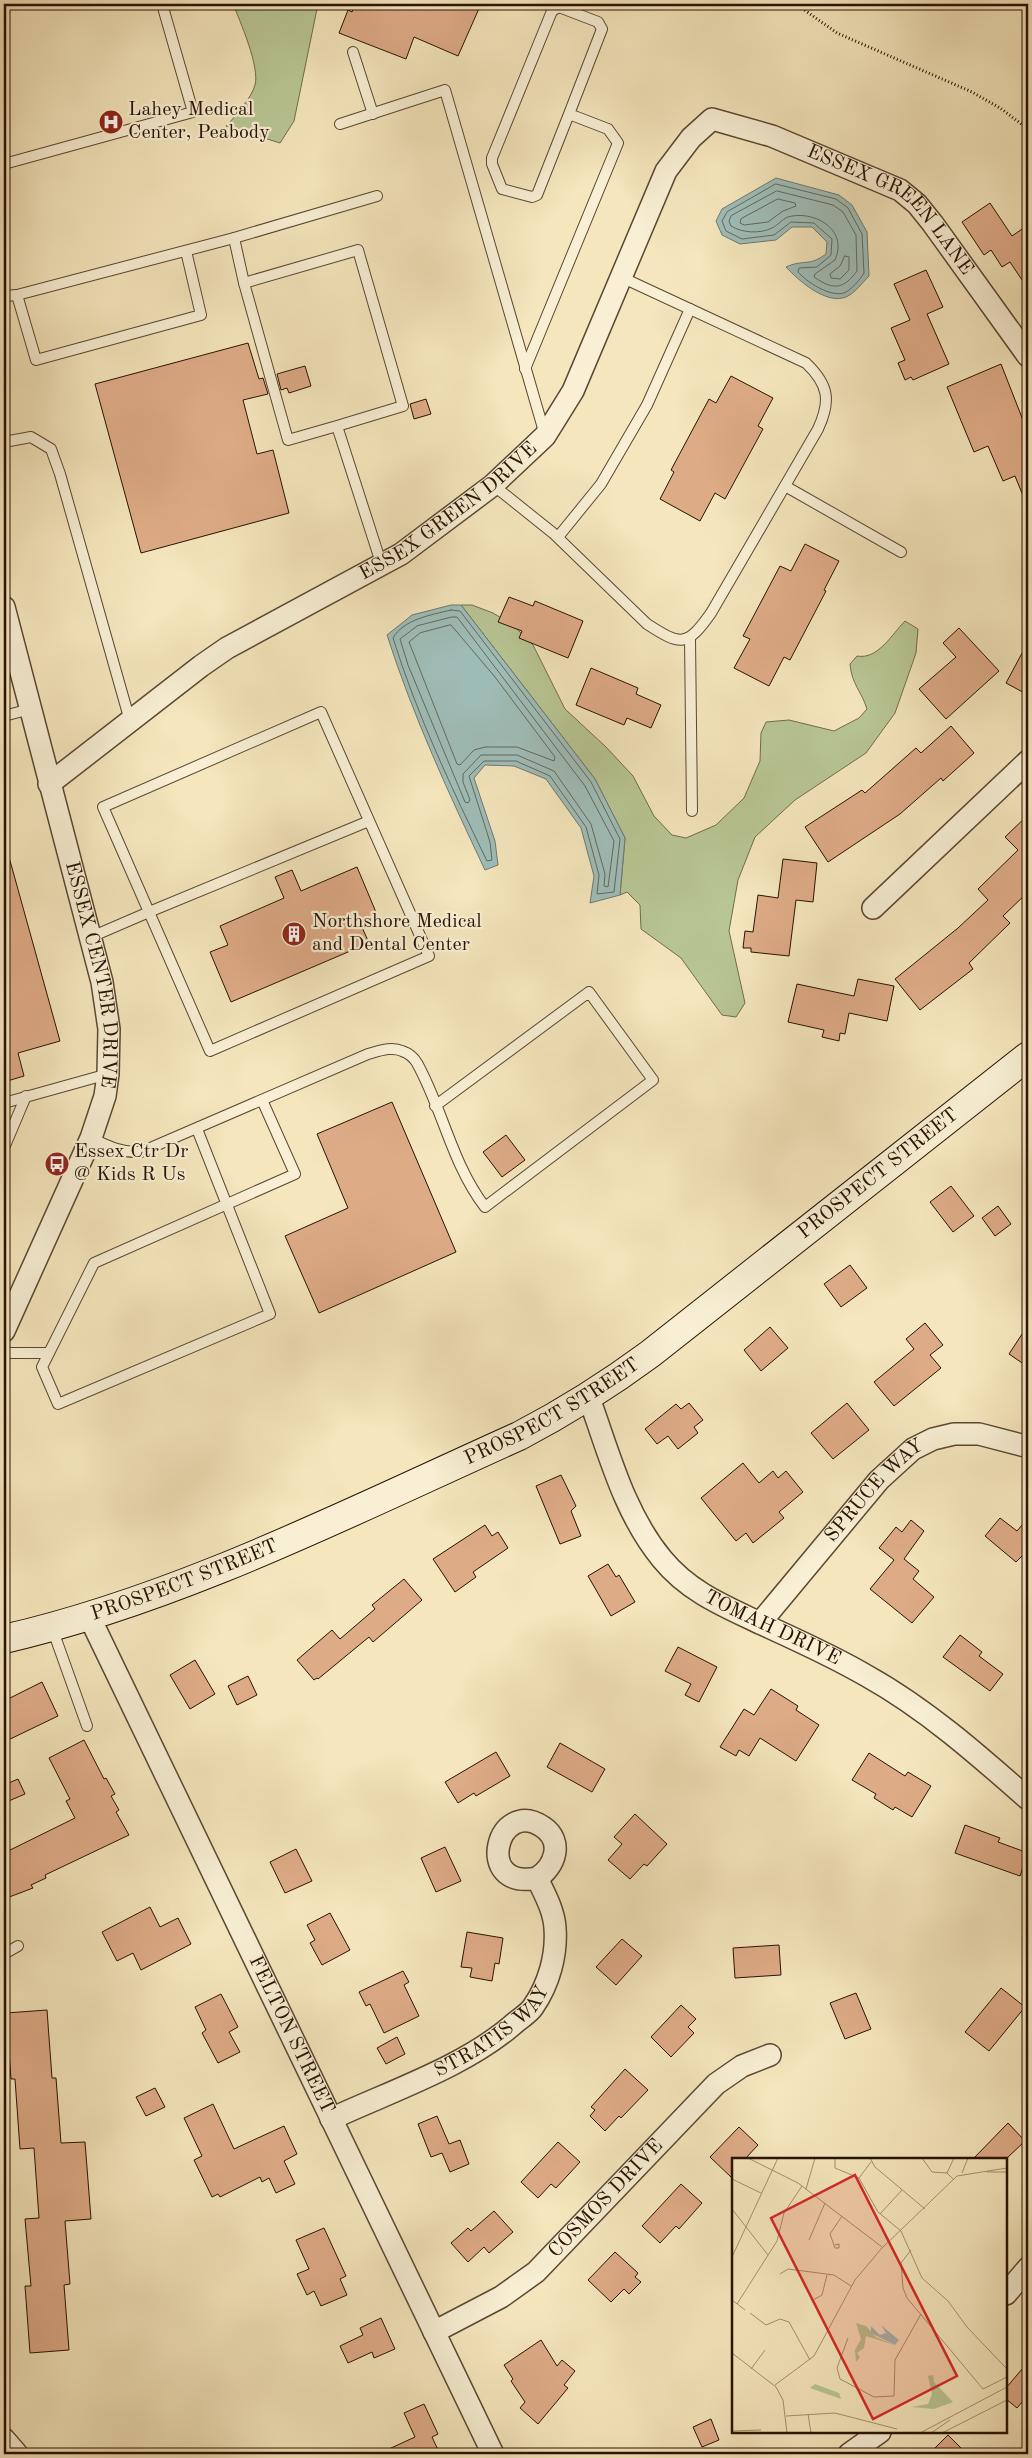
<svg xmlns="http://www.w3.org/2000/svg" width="1032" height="2458" font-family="'Old Standard TT',serif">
<rect width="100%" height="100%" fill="#f5e6bd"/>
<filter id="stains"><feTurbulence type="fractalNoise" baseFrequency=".004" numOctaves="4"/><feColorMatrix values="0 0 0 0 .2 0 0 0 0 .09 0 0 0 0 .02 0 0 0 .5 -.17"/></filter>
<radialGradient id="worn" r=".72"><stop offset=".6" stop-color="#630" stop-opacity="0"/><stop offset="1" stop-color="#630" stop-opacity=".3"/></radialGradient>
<!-- green -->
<g fill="#b8c694" stroke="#706c4b">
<path d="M233 4H318L294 121 280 143 226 126C235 117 252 97 255 85 260 67 240 21 233 4Z"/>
<path d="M461 605H472L493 613 513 625 533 645 565 709 606 747 633 776 654 816 672 835 686 838 716 825 744 798 760 761 761 733 766 722 789 720 834 731 859 718 867 709C861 690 852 685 850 664L857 656C878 660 892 634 905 621L918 629 916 653 895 713 866 753 795 800 755 837 738 880 729 931 745 1003 736 1017 722 1015 681 958 641 929 640 905 627 892 620 895 625 838 595 779Z"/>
</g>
<!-- water -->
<g fill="#9fbeb9" stroke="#6f7970">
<path d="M776 178 839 195 852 205 867 232 869 276C862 283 855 293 846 297 826 305 798 280 786 267 803 259 809 267 826 254L827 242 812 227H792L776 240 740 244 722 235 716 221 722 209Z"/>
<path d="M451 605H461L595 779 625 838 620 895 590 903 594 876 581 828 546 779 514 766 485 765 474 778 495 841 498 865 485 870C449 794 413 716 387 635L412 615Z"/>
</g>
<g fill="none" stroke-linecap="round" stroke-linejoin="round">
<!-- shore -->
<g stroke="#64685e" stroke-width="1">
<path d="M776 184 836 199 848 208 862 234 864 273C860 280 851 290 844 293 829 297 807 282 798 272L799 268 817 267 831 255 832 239 814 223 791 222 774 235 742 239 726 231 722 221 727 212Z"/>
<path d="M777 191 833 205 843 212 856 235 857 271C843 290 833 290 814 277L815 274 835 260C848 231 818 212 792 216 783 217 779 225 772 228 760 234 742 233 731 226L729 221 731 216Z"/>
<path d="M778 199 795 203 796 206 783 211 768 222 744 225 740 223 741 219Z"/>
<path d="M845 256 849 257V270L840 279 831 278 830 274 840 266Z"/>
<path d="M451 610 460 611 591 782 620 839 614 892 597 894 599 875 586 827 550 776 516 761H484L469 776 490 842 492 860 487 861C452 789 417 715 393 638 404 619 431 615 451 610Z"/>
<path d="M452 617H457L585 786 614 841 608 887 604 886 605 874 591 824 554 771 517 755H481L463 774V782L470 800 468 803 465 802 408 665 400 639 417 626Z"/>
<path d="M451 625 495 677 555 757 554 761 517 747H485L474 750 460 765 457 764 409 642 420 633Z"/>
</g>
</g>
<!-- building -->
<g fill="#deab87" stroke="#281202">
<path d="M355 4H481L458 56 414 37 406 59 339 33 348 10 352 12Z"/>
<path d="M990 203 1012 236 1028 225V289L1010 262 1002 267 991 250 984 255 962 222Z"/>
<path d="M926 270 943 307 927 314 949 364 913 380 911 377 905 380 898 363 905 360 891 328 910 320 894 284Z"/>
<path d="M248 343 259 379 263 378 268 394 243 400 257 454 273 450 289 513 141 553 95 384Z"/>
<path d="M1001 364 1028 433V508L1015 476 1003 481 988 446 974 452 947 387Z"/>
<path d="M305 366 311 386 289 393 287 388 281 390 277 374Z"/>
<path d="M731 376 773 398 758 426 763 429 725 499 715 493 700 521 660 499 674 472 671 470 709 399 716 403Z"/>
<path d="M426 399 431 414 414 419 410 404Z"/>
<path d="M805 544 839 561 824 590 826 591 790 660 784 657 769 686 734 668 750 639 743 636 780 566 791 571Z"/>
<path d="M509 597 533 606 535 601 583 621 568 658 519 638 522 631 498 622Z"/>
<path d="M959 628 999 671 946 719 919 689 956 657 943 643Z"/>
<path d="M1028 642V695L1006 683Z"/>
<path d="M591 668 638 688 636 694 661 705 651 728 627 718 624 725 576 705Z"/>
<path d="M951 726 974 753 943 781 941 778 900 814 828 862 805 827 862 790 865 793 916 748 921 753Z"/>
<path d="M1028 815V892L1003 916 1010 923 969 963 973 969 920 1010 895 979 958 928 988 900 978 889 1018 850 1005 837Z"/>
<path d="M9 857 60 1041 18 1053 24 1076 4 1082V858Z"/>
<path d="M783 859 817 863 813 902 796 900 789 956 751 952V948H743L745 931 753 932 758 895 778 898Z"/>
<path d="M357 867 378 917 361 925 369 943 231 1002 210 952 228 945 220 926 284 898 275 877 292 870 301 891Z"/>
<path d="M858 979 894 986 887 1021 849 1013 845 1034 840 1033 839 1041 822 1037 824 1030 788 1022 797 984 854 996Z"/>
<path d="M392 1102 456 1252 319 1313 285 1236 348 1208 317 1134Z"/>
<path d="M506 1135 525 1160 502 1177 483 1152Z"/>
<path d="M951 1186 974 1216 953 1232 930 1202Z"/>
<path d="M998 1206 1011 1224 995 1236 982 1218Z"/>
<path d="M850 1265 867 1288 841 1307 824 1284Z"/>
<path d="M925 1323 943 1345 930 1355 941 1368 894 1406 874 1382 914 1349 906 1339Z"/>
<path d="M1028 1325V1367L1009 1354Z"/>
<path d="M770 1327 788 1348 761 1371 744 1350Z"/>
<path d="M689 1403 703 1420 694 1427 698 1433 678 1449 668 1436 657 1444 645 1429 676 1404 681 1409Z"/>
<path d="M847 1403 869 1430 833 1459 811 1433Z"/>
<path d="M743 1463 759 1483 773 1471 778 1478 786 1471 803 1492 779 1512 784 1518 753 1543 746 1533 736 1541 701 1498Z"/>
<path d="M561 1475 576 1506 571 1511 581 1536 560 1544 536 1486Z"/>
<path d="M1000 1518 1017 1531 1028 1518V1557L1022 1556 1016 1562 985 1536Z"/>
<path d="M911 1520 924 1531 904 1559 919 1571 913 1579 934 1597 912 1623 870 1589 894 1560 879 1548 896 1527 902 1532Z"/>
<path d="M485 1525 492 1536 498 1532 508 1548 473 1572 476 1577 455 1592 433 1559Z"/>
<path d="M608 1564 616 1577 619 1575 635 1602 611 1616 588 1576Z"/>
<path d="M404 1579 422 1600 373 1642 369 1637 318 1679 317 1678 314 1680 297 1660 332 1630 340 1639 375 1609 372 1605Z"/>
<path d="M960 1635 982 1652 979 1656 1003 1674 990 1691 943 1657Z"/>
<path d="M678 1647 717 1667 699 1702 685 1695 691 1684 665 1671Z"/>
<path d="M195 1660 215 1694 190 1709 170 1675Z"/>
<path d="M248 1676 257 1695 237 1705 228 1686Z"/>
<path d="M42 1682 58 1716 4 1742V1701Z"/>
<path d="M771 1689 798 1706 796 1710 819 1725 796 1761 760 1738 749 1756 739 1750 736 1756 720 1747 744 1709 754 1715Z"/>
<path d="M84 1740 104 1779 106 1778 115 1794 111 1796 119 1810 116 1812 129 1835 45 1875 46 1878 31 1885 33 1888 4 1899V1853L75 1818 66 1801 70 1799 49 1758Z"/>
<path d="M560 1743 605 1769 592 1792 547 1767Z"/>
<path d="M496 1752 510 1776 476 1796 474 1793 458 1803 445 1782Z"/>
<path d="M869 1753 905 1776 908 1772 931 1786 912 1817 895 1807 893 1810 874 1798 876 1794 852 1780Z"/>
<path d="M18 1779 25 1794 4 1803V1785Z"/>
<path d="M635 1814 667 1844 647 1866 644 1864 630 1879 608 1860 622 1844 614 1837Z"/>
<path d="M965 1825 1000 1838 998 1842 1028 1853 1020 1876 955 1853Z"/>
<path d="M445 1847 461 1881 436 1892 421 1858Z"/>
<path d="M296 1849 312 1881 285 1893 270 1862Z"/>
<path d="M150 1907 160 1927 178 1918 191 1944 141 1970 133 1953 117 1961 102 1932Z"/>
<path d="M330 1913 350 1950 322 1965 310 1943 315 1940 307 1925Z"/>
<path d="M467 1932 503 1938 499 1964 495 1963 492 1981 470 1977 472 1968 461 1967Z"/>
<path d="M622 1939 642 1956 616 1985 596 1967Z"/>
<path d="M779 1945 781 1975 735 1978 733 1948Z"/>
<path d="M403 1971 409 1982 404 1985 419 2016 384 2033 370 2004 366 2006 359 1992Z"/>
<path d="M1001 1988 1025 2007 989 2051 965 2032Z"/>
<path d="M856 1993 871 2029 845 2039 830 2003Z"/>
<path d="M221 1994 238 2027 229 2032 240 2052 218 2063 202 2033 206 2030 195 2007Z"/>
<path d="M681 2005 696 2019 688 2027 694 2033 671 2057 651 2037Z"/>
<path d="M47 2010 52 2078H56L61 2143 85 2142 91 2219 65 2221 70 2284 64 2285 69 2350 30 2353 25 2286H31L25 2219 39 2218 34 2148 20 2149 15 2079H11L6 2013Z"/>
<path d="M397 2037 405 2054 386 2064 377 2048Z"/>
<path d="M625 2069 648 2090 621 2118 619 2116 605 2131 590 2116 595 2110 591 2107Z"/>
<path d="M155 2088 165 2107 146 2116 136 2097Z"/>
<path d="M213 2104 234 2149 284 2126 297 2154 284 2161 295 2184 276 2193 269 2178 262 2182 260 2177 220 2197 218 2194 212 2197 194 2160 202 2156 184 2118Z"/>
<path d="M437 2116 449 2144 460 2140 469 2164 450 2172 442 2153 431 2157 418 2124Z"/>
<path d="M1008 2123 1025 2141 1006 2159H973Z"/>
<path d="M739 2127 758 2145 745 2159H733V2179L710 2157Z"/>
<path d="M558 2142 580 2162 556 2188 551 2184 538 2198 521 2182Z"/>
<path d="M681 2184 702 2203 679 2229 676 2226 660 2243 642 2226Z"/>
<path d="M494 2211 513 2232 489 2253 484 2247 468 2262 451 2243 468 2228 471 2231Z"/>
<path d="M324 2228 346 2276 340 2279 347 2295 321 2306 314 2291 307 2295 297 2274 309 2269 296 2240Z"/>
<path d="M615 2252 638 2273 635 2277 641 2282 629 2294 624 2289 611 2302 588 2280Z"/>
<path d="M381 2318 395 2349 374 2358 372 2352 348 2363 340 2346 363 2335 360 2328Z"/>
<path d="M541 2340 557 2366 562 2360 575 2371 564 2385 568 2388 538 2424 520 2408 525 2402 511 2381 513 2379 504 2365Z"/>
<path d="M1028 2362V2395L1017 2408 1006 2399V2388Z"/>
<path d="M424 2404 438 2434 432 2437 440 2454H378L415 2437 404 2413Z"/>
<path d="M711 2419 719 2440 702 2447 693 2427Z"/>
<path d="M948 2435 967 2454H929Z"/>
</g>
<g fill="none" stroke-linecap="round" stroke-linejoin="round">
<defs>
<g id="lane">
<path d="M353 52 373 114"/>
<path d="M340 124 445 90 545 435"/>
<path d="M4 164 193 112 162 4"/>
<path d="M234 238 377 196"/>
<path d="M186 251 201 315 36 360 17 295 234 238 244 283"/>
<path d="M4 296 17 295"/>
<path d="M525 369 618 143 608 129 569 114 602 29 598 22 559 7 552 11 492 158V164L502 189 532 197 537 195 569 114"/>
<path d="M337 426 288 440 244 283 358 250 403 406 337 426 382 566"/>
<path d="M4 442 31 437 51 449 60 474 130 721"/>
<path d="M493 485 553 533 647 624C681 646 687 647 711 613L818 429C831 401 829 385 806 363L621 277"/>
<path d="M785 486 901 552"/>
<path d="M558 537 601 484 647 405 690 309"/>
<path d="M690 638 692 811"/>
<path d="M4 716 30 709"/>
<path d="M91 937 149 912 210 1051 429 956 321 712 103 807 149 912 369 821"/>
<path d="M4 1103 108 1074"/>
<path d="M197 1129 270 1314 58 1404 42 1367 94 1263 295 1174 262 1100"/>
<path d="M91 1138C108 1146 122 1153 141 1152L368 1054C379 1051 392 1046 402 1051 408 1053 414 1058 417 1063 443 1110 452 1164 485 1207L653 1080 589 992 435 1106"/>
<path d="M4 1148 26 1096"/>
<path d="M4 1353H48"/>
<path d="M52 1628 87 1726"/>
<path d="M4 1954 18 1946"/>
</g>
<g id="street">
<path id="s1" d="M4 607 102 982 109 1029 108 1074 105 1096 91 1138 4 1331"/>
<path id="s2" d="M49 784 201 666 227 648 401 554 493 485 545 436 573 391 666 171 691 138 712 119 772 136 900 190 917 204 933 224 1028 356"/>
<path d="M873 908 1028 761"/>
<path id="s3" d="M589 1398C609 1453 624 1513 662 1559 689 1592 724 1606 762 1624 797 1640 833 1656 867 1676 926 1709 977 1754 1028 1799"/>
<path id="s4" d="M89 1616 493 2454"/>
<path id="s5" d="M760 1623 879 1480 913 1449 933 1439 954 1434H979L1025 1446"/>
<path id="s6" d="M331 2119C391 2091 467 2066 516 2022 522 2017 529 2013 533 2007 549 1984 557 1955 555 1928 554 1910 544 1893 537 1878 555 1867 564 1841 543 1827 497 1796 473 1891 537 1878"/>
<path d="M1006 2294 1028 2268"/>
<path id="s7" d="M434 2332 501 2297 536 2272 716 2084 742 2066 770 2055"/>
<path d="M4 2439 17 2454"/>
<path d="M849 2454 880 2432"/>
</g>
<g id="secondary">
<path id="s8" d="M4 1639C180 1599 354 1510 519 1436 565 1412 608 1385 650 1354L1028 1056"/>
</g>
</defs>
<!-- lane casing -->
<use href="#lane" stroke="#5b4731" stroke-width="12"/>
<!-- street casing -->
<use href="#street" stroke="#5b4731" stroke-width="24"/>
<!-- secondary casing -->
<use href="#secondary" stroke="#281202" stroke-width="30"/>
<!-- path -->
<path stroke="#281202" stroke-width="3" stroke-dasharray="1 2.5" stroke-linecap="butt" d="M796 4 837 33 972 92 1000 108 1028 129"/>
<!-- lane -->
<use href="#lane" stroke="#f8efd4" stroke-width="10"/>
<!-- street -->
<use href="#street" stroke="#f8efd4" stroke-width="21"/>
<!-- secondary -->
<use href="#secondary" stroke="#f8efd4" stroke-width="28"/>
</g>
<!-- icons -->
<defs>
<symbol id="hospital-disc" viewBox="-11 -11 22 22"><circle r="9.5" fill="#8f2418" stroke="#f8efd4"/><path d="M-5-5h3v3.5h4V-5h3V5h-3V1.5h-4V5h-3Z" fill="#fff"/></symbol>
<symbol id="building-disc" viewBox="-11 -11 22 22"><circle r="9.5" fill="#8f2418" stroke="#f8efd4"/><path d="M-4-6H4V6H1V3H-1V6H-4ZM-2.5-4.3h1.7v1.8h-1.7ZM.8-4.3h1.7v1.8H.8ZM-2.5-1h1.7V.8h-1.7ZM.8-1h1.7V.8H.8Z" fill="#fff"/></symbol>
<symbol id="bus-disc" viewBox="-11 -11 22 22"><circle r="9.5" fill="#8f2418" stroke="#f8efd4"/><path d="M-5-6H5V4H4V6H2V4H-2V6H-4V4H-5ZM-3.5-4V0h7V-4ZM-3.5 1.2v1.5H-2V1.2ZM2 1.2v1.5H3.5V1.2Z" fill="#fff"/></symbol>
</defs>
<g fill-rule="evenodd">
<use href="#hospital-disc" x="97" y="108" width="28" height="28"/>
<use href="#building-disc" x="280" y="920" width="28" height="28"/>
<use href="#bus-disc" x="43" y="1150" width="28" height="28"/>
</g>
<g text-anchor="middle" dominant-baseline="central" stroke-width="4.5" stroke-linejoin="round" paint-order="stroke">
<!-- poi labels -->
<g font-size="20" fill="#281202" stroke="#f8efd4" text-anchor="start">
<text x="128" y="110">Lahey Medical<tspan x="128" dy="23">Center, Peabody</tspan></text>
<text x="312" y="922">Northshore Medical<tspan x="312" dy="23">and Dental Center</tspan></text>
<text x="74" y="1152">Essex Ctr Dr<tspan x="74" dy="23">@ Kids R Us</tspan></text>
</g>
<!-- street labels -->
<g font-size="20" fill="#281202" stroke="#f8efd4">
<text stroke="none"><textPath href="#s2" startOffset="1175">ESSEX GREEN LANE</textPath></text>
<text stroke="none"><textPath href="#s2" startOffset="485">ESSEX GREEN DRIVE</textPath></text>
<text stroke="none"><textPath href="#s1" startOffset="379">ESSEX CENTER DRIVE</textPath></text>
<text stroke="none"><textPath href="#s8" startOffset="1000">PROSPECT STREET</textPath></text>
<text stroke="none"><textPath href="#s8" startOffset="595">PROSPECT STREET</textPath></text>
<text stroke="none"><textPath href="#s5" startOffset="175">SPRUCE WAY</textPath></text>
<text stroke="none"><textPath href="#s8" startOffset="190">PROSPECT STREET</textPath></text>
<text stroke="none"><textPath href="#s3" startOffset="309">TOMAH DRIVE</textPath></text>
<text stroke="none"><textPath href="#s6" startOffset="185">STRATIS WAY</textPath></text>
<text stroke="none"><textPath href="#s4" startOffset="465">FELTON STREET</textPath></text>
<text stroke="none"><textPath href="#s7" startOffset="220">COSMOS DRIVE</textPath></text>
</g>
</g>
<!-- overview -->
<g transform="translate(732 2158)">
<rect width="275" height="275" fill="#f5e6bd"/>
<path d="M124 165 134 168 144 179 162 187 134 178 132 190 125 195 128 199 124 204 123 192 129 181ZM201 217 202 224 221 244 202 251 179 249 196 246 200 236 196 218ZM83 226 107 235 109 241 78 230Z" fill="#b8c694"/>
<path d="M149 167 167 182 163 187 139 175V168L148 177 154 175Z" fill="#9fbeb9"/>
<path fill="none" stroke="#a39172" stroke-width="1" d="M16 0 66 25 150 89M103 0V10L127 20M138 0 143 9 193 51M190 0 200 14 215 15 222 22M139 4 127 20 146 54 169 73 190 120 216 143 235 169 275 211M255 14H275M215 15 222 0M230 15 236 0M0 21 29 35M74 31 83 0M0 51 36 97M148 56 170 32M77 82 93 45M103 87 107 86V90H103L98 76 110 58M179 92 169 105 171 130 175 140 251 231 275 219M0 99 46 0M48 116 56 111 102 117 119 128M0 142 13 152M81 142 90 137 95 117M5 146 45 83 52 55 70 28M18 155 34 167 48 161 57 164 78 202M116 180 105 210 108 221 142 239 162 238 163 202 189 156M0 195 44 229 51 242 55 275M19 211 33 192M43 227 82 198 123 122 149 91 225 18 275 10M76 256 79 275M54 258 103 255 165 271M0 273 29 272M188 275 275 229M199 275 218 262M210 275 275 242"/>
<path fill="#d62828" fill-opacity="0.15" stroke="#d62828" stroke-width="2.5" d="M123 17 225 218 141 261 39 60Z"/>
<rect width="275" height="275" fill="none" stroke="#281202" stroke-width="2.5"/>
</g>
<!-- margin -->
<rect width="1032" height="2458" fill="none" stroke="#f5e6bd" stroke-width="20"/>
<rect x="5" y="5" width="1022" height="2448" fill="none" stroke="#281202" stroke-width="2.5"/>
<rect x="10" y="10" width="1012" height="2438" fill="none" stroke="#281202"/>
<rect width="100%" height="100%" filter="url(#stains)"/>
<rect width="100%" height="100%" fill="url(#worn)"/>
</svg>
